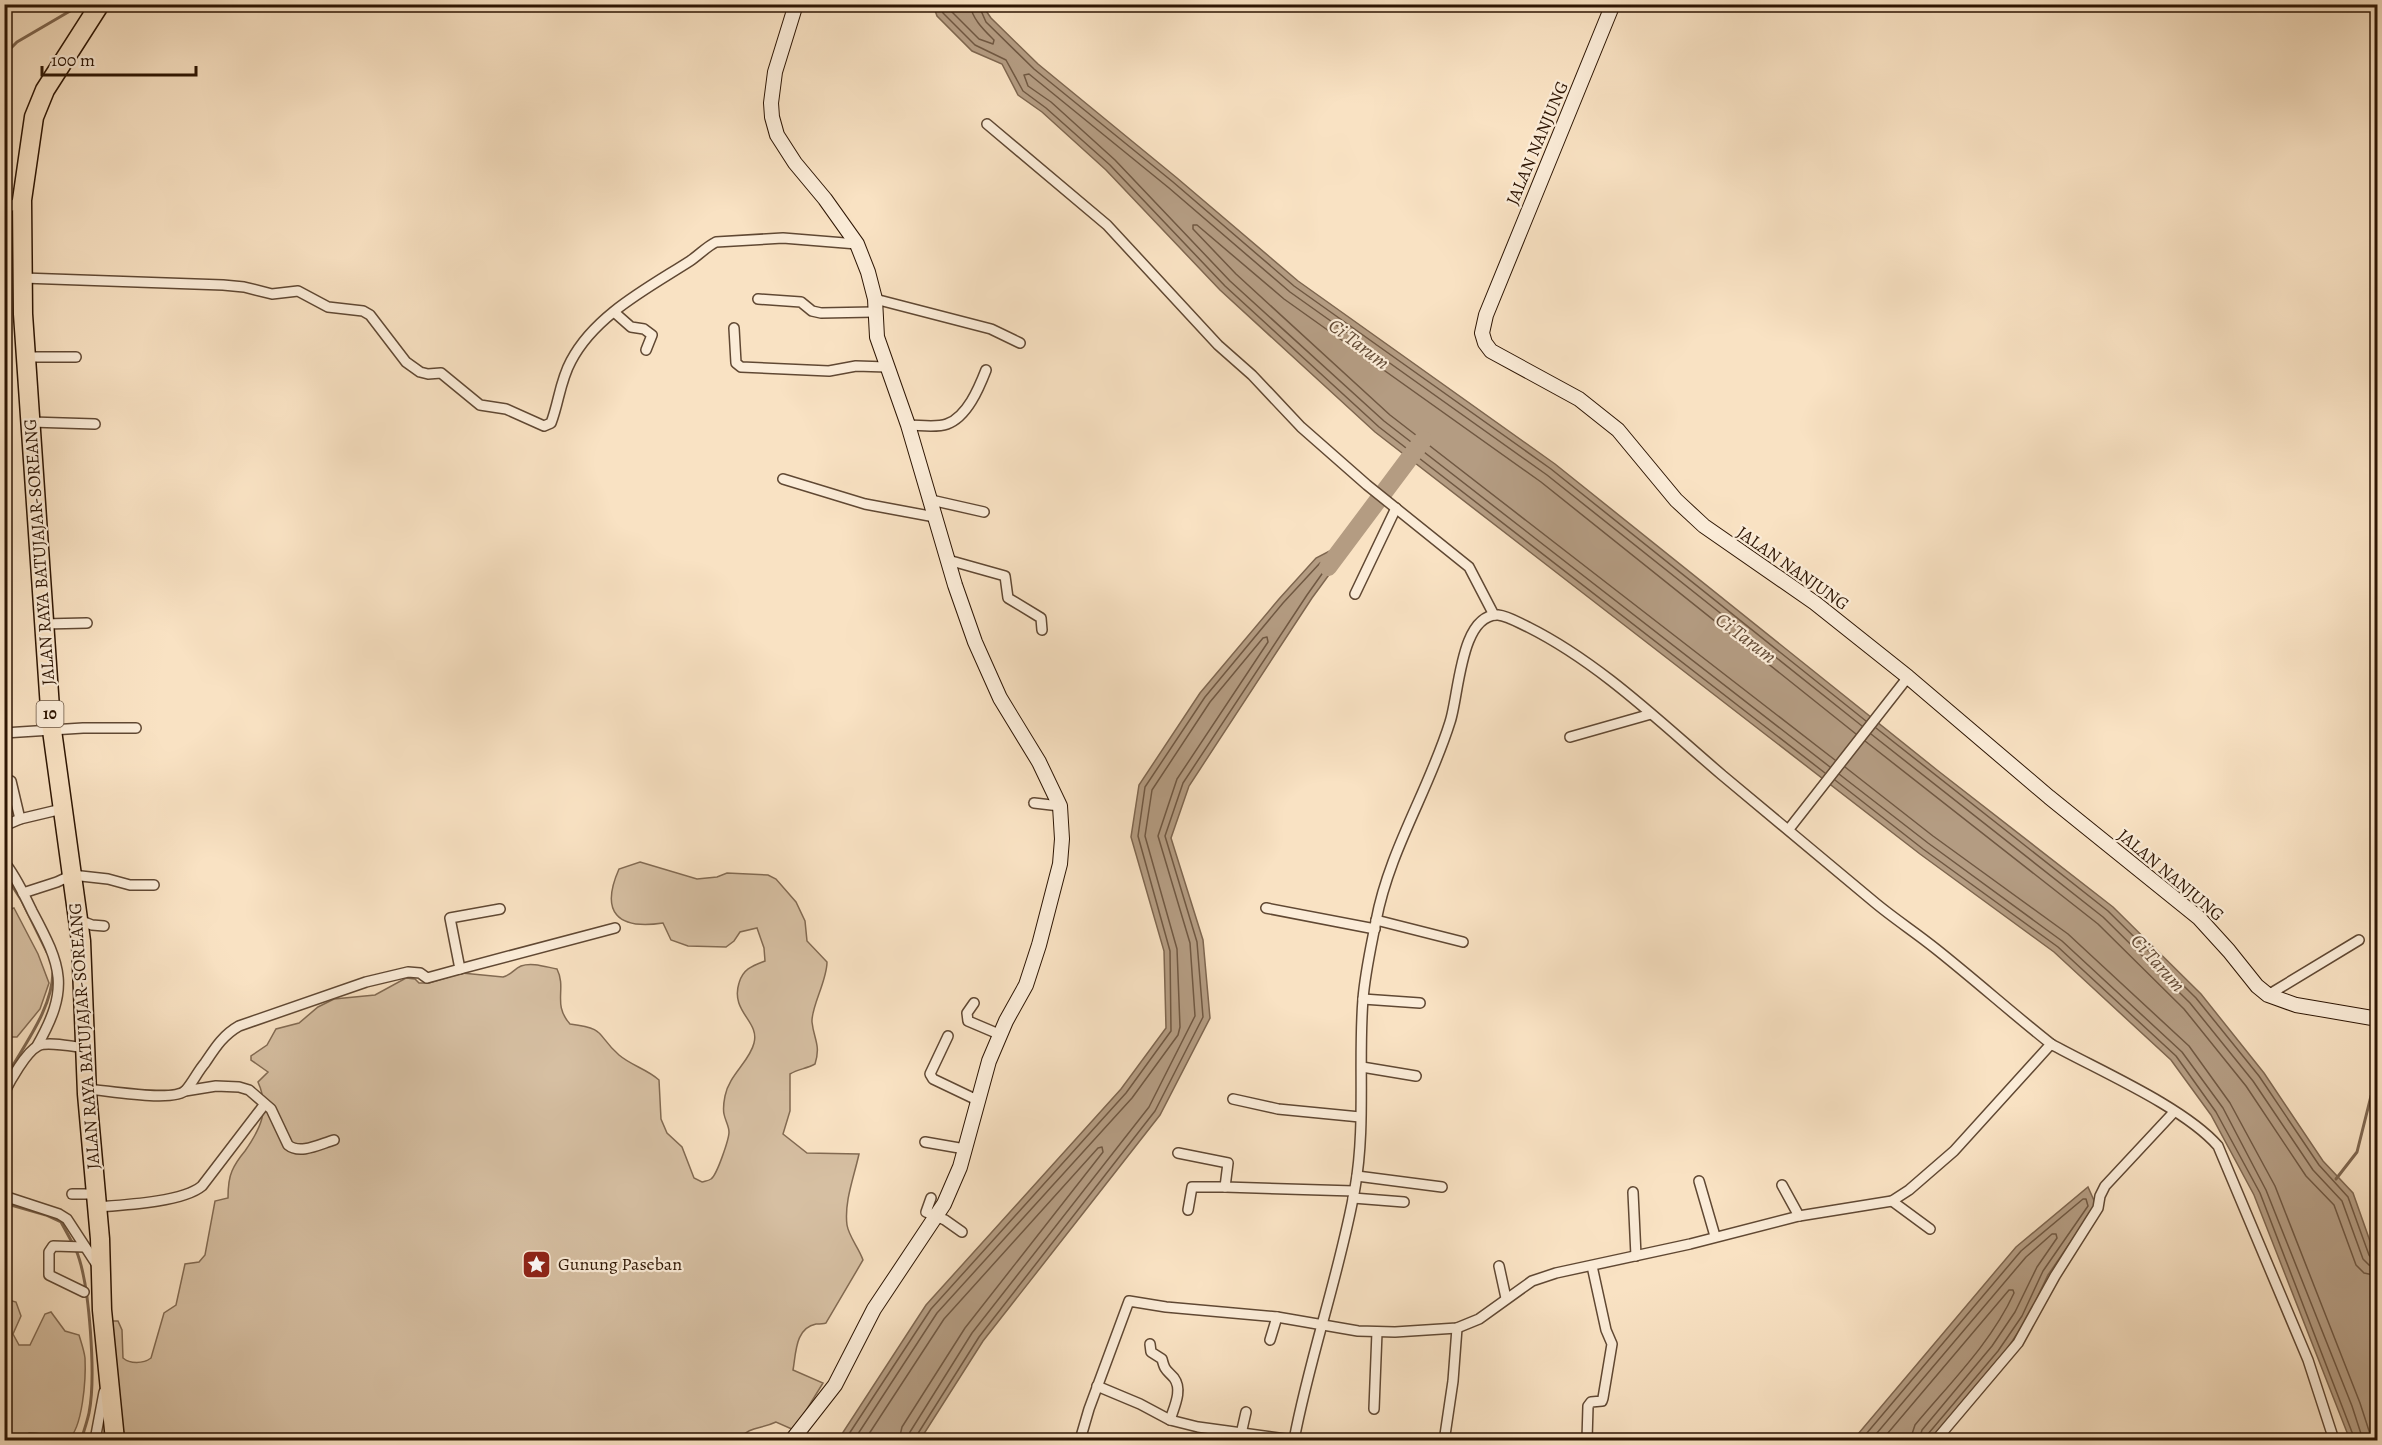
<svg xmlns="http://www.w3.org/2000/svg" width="2382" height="1445" font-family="Alegreya,serif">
<rect width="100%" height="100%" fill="#f9e2c3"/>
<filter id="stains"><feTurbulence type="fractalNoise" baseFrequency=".00333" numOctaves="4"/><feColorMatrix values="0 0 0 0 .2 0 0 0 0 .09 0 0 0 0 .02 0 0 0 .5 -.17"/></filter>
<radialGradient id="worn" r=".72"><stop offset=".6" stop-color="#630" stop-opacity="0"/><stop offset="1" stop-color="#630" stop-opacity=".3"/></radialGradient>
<!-- green -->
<g fill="#d6bfa2" stroke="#826a52" stroke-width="1.5">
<path d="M640 862 697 879 717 877 727 873 768 875 776 879 796 902 805 921 807 941 827 962C827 981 811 1007 812 1022 814 1040 821 1045 815 1064 806 1069 798 1069 790 1074V1111L783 1134 807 1153 859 1154C854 1177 844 1202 847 1225 849 1237 859 1248 863 1260L826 1323C823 1324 820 1324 816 1324 795 1328 796 1354 793 1370L823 1383 794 1430 776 1422C759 1430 752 1425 737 1440H104L111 1321H118L122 1330 123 1358C130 1364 143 1364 151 1358L164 1313 176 1305 185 1264 199 1262 205 1255 215 1201 228 1198C228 1189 228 1180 232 1171 235 1164 240 1157 245 1151 261 1128 270 1109 258 1082L268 1072 251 1060V1056L267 1045 276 1029 299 1023 318 1007 334 999 375 995 406 978 415 979 419 983H429L462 973 503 977C511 975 514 969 521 966 532 962 546 967 557 969 567 989 552 1004 570 1024 608 1029 595 1034 619 1055 632 1066 647 1069 659 1080L661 1119 667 1133 682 1147 694 1178 702 1182C705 1181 708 1181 711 1179 717 1175 729 1139 729 1132 729 1126 725 1120 724 1114 723 1109 724 1101 725 1096 729 1075 750 1061 754 1043 760 1021 730 1012 739 983 743 969 752 966 765 961L764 948 757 928 740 932 734 941 726 947 688 946 671 940 663 923C617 930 600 912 619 869Z"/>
<path d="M14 908 38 954 49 983 40 1009 17 1037H5V911Z"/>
<path d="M5 1299 16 1302 21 1316 13 1334 19 1345H30L45 1314 51 1312 65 1331 79 1335C81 1342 84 1350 85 1358 86 1378 83 1428 68 1440 57 1438 39 1432 29 1433L26 1440H5Z"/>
</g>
<!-- water -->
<g fill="#b49c82" stroke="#7e664f" stroke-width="1.5">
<path d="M933 5H982L991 18 1038 64 1177 178 1298 281 1555 464 1937 770 2113 907 2201 994 2264 1073 2323 1161 2353 1193 2377 1261V1440H2350L2254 1195 2211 1115 2171 1060 2054 952 1920 854 1375 432 1220 290 1106 170 1042 112 1018 95 1002 64 972 51 937 16Z"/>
<path d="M1341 545 1345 553 1312 598 1189 786 1171 838 1203 940 1210 1018 1160 1115 983 1341 920 1440H838L926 1305 1121 1089 1166 1028 1164 951 1131 837 1139 785 1200 693 1279 599 1316 558Z"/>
<path d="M2088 1187 2096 1205 2048 1275 2027 1319 2003 1355 1931 1440H1853L2016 1247Z"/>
</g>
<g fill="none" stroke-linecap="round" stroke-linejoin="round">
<!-- shore -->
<g stroke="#705842" stroke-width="1.5">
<path d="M939 4 943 13 975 45 1006 60 1023 91 1046 108 1110 165 1225 286 1379 427 1825 773"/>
<path d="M947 4 949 9 979 39 993 44 994 40C984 30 972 19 970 4"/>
<path d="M978 4 986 22 1034 69 1173 182 1294 286 1551 469 1866 721"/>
<path d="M1876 728 2108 911 2196 998 2259 1076 2319 1165 2348 1197 2369 1255 2372 1259H2378"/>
<path d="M1871 734 2103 917 2190 1003 2253 1081 2313 1170 2342 1201 2363 1259 2369 1265 2378 1267"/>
<path d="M1865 741 2098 924 2184 1009 2246 1086 2306 1176 2334 1205 2356 1265 2364 1273 2378 1276"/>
<path d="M1835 760 1390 415 1236 274 1193 229V225H1197L1284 299 1541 482 1856 734"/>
<path d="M1830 767 1384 421 1230 281 1115 160 1051 102 1028 86 1024 75 1029 74 1169 188 1290 292 1547 475 1862 726"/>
<path d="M1845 767 1933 836 2068 934 2189 1046 2230 1103 2275 1186 2360 1403 2372 1440"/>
<path d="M1839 774 1928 843 2062 941 2182 1052 2223 1108 2266 1190 2352 1406 2363 1440"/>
<path d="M1835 780 1923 849 2058 947 2176 1056 2216 1112 2260 1193 2355 1440"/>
<path d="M845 1440 931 1309 1126 1093 1171 1031 1170 951 1138 836 1145 787 1205 697 1283 603 1320 563 1328 560 1329 564 1307 595 1183 783 1165 836 1197 942 1203 1017 1155 1111 979 1337 917 1435 916 1440"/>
<path d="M854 1440 937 1313 1132 1098 1178 1035 1180 1027 1177 949 1145 836 1152 790 1210 702 1263 638 1267 637 1268 642 1177 779 1158 836 1190 943 1195 1016 1149 1107 972 1333 910 1432 908 1440"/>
<path d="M865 1440 944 1319 1098 1148 1102 1147 1103 1152 965 1328 902 1427 899 1440"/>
<path d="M1861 1440 2021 1251 2083 1199H2086L2088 1206 2043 1271 2022 1316 1998 1351 1928 1434 1927 1440"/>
<path d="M1871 1440 2026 1257 2052 1234H2056L2057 1238 2037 1267 2015 1312 1992 1346 1922 1430 1919 1440"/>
<path d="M1882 1440 2009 1290H2013L2014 1293C1991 1343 1950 1383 1915 1425L1910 1440"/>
</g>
<!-- stream -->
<g stroke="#7e664f" stroke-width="3">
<path d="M4 55 17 42 82 4"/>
<path d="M4 873 22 901 47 952"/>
<path d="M4 1081C22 1047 52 1011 53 972"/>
<path d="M2336 1179 2357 1152 2371 1096 2378 1091"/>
<path d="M4 1203 46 1215 61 1222 73 1244"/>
<path d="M76 1250C90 1283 96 1378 89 1413 87 1422 84 1431 81 1440"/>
</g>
<!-- river -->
<path stroke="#b49c82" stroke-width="18" d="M1328 567 1423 440"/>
<defs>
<g id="street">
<path d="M987 124 1107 225 1218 345 1252 375 1301 427 1367 485 1469 567 1494 615"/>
<path d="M4 210 22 200"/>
<path d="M23 278 223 285 244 287 272 294 298 291 328 307 363 311 370 315 406 362 420 372 428 374 441 373 480 405 506 409 544 426 551 423C559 402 560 381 571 361 595 315 648 288 690 261 699 255 706 247 716 242L783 238 857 244"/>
<path d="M758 299 801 302 812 311 821 313 874 312"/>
<path d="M875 299 991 329 1020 343"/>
<path d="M614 312 631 327 644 329 652 335 646 350"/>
<path d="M734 328 736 363 741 367 829 371 856 366 887 367"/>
<path d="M26 357H76"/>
<path d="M31 422 95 424"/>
<path d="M908 425C920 425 936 428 947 424 967 417 979 388 986 370"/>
<path d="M783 479 865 504 935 517"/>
<path d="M931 500 984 512"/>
<path d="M948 560 1005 576 1008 598 1041 618 1042 630"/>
<path d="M1355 594 1396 508"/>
<path d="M43 624 87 623"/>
<path d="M4 733 83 728H136"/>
<path d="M1570 737 1651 714"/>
<path d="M11 781 20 819"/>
<path d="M1034 803 1060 806"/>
<path d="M6 825 20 819 62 809"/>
<path d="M1789 829 1908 677"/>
<path d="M4 862C16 876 24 895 32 911 62 967 70 988 37 1046"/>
<path d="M23 893 57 882 72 875 108 879 130 885H154"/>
<path d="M1266 908 1375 929"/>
<path d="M79 920 92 925 104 926"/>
<path d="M1376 920 1463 942"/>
<path d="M460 969 615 928"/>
<path d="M2268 995 2359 940"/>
<path d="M1363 999 1420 1003"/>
<path d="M974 1003 967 1013 968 1021 1001 1035"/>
<path d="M948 1036 930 1074 933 1079 977 1100"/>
<path d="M2051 1044C2098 1070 2184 1107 2218 1146L2308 1360 2334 1440"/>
<path d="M1362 1067 1416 1076"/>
<path d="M86 1089C106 1090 174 1103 186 1090 193 1082 198 1071 205 1063 215 1048 223 1035 239 1026L366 982 408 972 420 973 427 978 460 969 450 918 500 909"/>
<path d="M185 1091 216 1086 239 1087 249 1090 271 1109 288 1145C300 1155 320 1144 334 1140"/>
<path d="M4 1093C10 1081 26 1052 38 1046 46 1041 76 1047 86 1048"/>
<path d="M1233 1099 1278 1109 1360 1117"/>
<path d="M925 1142 965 1149"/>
<path d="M1178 1153 1228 1163 1225 1187 1354 1191"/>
<path d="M1357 1176 1442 1187"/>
<path d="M1699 1181 1715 1236"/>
<path d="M1782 1185 1799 1216"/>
<path d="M1633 1192 1636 1256"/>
<path d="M72 1194H95"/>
<path d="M4 1196 59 1214 67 1219 97 1265"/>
<path d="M931 1198 926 1212 945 1220 962 1232"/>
<path d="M1353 1198 1404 1202"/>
<path d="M1892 1201 1930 1229"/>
<path d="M97 1207C124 1205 183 1202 202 1186L264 1105"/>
<path d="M1188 1210 1192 1187H1225"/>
<path d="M1499 1266 1506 1298"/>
<path d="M84 1292 49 1275V1252L53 1246 85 1247"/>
<path d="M1270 1340 1277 1317"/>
<path d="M1150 1344 1151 1352 1162 1359C1165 1371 1166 1369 1174 1378 1183 1390 1174 1407 1170 1420"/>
<path d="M1097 1386 1140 1404 1170 1420 1198 1427 1293 1440"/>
<path d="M1374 1409 1377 1332"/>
<path d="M1241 1434 1246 1412"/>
<path d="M1445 1435 1453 1381 1457 1328"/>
<path d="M95 1440 104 1392"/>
<path d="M1080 1440 1089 1409 1129 1301 1166 1307 1277 1317 1358 1331 1395 1332 1457 1328 1479 1319 1532 1281 1556 1273 1690 1244 1799 1216 1892 1201 1909 1190 1954 1151 2051 1044C2012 1013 1975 980 1936 949 1915 932 1893 918 1873 901 1822 859 1772 817 1722 775 1661 723 1600 663 1528 627 1519 623 1508 616 1498 615 1460 614 1459 696 1450 722 1429 790 1389 851 1376 921 1371 947 1365 973 1363 999 1358 1061 1366 1126 1355 1188 1340 1273 1310 1355 1294 1440"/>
<path d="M1587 1440 1588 1406 1591 1402 1602 1401 1603 1398 1612 1344 1606 1330 1592 1266"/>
<path d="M1936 1440 2018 1343 2055 1276 2098 1208 2100 1196 2105 1186 2174 1112"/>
</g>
<g id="secondary">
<path d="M1613 4 1486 315 1482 333 1485 343 1491 351 1579 399 1618 430 1676 500 1704 526 1815 603 1908 677 2049 797 2199 918 2229 951 2257 986 2268 995 2296 1005 2378 1019"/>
<path d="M792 1440 835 1385 874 1309 944 1204 960 1167 989 1061 1006 1021 1026 985 1039 945 1060 864 1062 839 1060 806 1039 762 1000 698 975 642 955 585 908 425 877 337 875 299 868 272 857 244 825 199 795 163 777 135 772 117 771 103 775 72 796 4"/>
</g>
<path id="highway" d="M100 4 45 90 34 117 22 200 23 314 51 723 81 941 87 1094 100 1239 102 1310 115 1440"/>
</defs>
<!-- street casing -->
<use href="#street" stroke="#604833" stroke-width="12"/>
<!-- secondary casing -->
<use href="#secondary" stroke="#2d1503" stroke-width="16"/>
<!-- highway casing -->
<use href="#highway" stroke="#2d1503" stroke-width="21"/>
<!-- street -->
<use href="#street" stroke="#fbecd8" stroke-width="9"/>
<!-- secondary -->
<use href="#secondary" stroke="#fbecd8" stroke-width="14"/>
<!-- highway -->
<use href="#highway" stroke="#f9e2c3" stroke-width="18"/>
</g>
<!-- icons -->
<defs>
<symbol id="sight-square" viewBox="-11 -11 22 22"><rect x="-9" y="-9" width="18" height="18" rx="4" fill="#8f2418" stroke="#fbecd8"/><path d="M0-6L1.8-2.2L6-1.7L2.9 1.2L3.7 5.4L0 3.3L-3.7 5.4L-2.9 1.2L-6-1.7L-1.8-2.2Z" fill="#fff"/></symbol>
</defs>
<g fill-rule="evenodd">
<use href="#sight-square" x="520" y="1248" width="33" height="33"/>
</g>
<g text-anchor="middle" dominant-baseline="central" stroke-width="4.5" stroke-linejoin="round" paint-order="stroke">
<!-- shield labels -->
<rect fill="#fbecd8" stroke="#6b5643" stroke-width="1.5" x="36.5" y="701" width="27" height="26" rx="4.5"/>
<g font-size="16" font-weight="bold" fill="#2d1503">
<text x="50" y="714">10</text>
</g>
<!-- street labels -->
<g font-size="18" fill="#2d1503" stroke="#fbecd8">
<text transform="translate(1537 143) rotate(-67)">JALAN NANJUNG</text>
<text transform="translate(39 552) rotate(-94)">JALAN RAYA BATUJAJAR-SOREANG</text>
<text transform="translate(1793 568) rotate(35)">JALAN NANJUNG</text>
<text transform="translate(2171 875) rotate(40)">JALAN NANJUNG</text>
<text transform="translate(84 1036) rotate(-94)">JALAN RAYA BATUJAJAR-SOREANG</text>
</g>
<!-- poi labels -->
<g font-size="18" fill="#2d1503" stroke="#fbecd8" text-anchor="start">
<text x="558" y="1264">Gunung Paseban</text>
</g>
<!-- water labels -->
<g font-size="20" font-style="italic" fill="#634b36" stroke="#fbecd8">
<text transform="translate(1359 344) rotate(37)">Ci Tarum</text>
<text transform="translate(1746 638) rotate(37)">Ci Tarum</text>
<text transform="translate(2158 963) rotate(48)">Ci Tarum</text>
</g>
</g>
<!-- margin -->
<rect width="2382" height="1445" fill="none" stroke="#f9e2c3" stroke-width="24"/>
<rect x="6" y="6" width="2370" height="1433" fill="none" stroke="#2d1503" stroke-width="3"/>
<rect x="12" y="12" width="2358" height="1421" fill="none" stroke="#2d1503" stroke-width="1.5"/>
<!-- scale -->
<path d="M42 66v9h154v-9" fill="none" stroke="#2d1503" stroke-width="3"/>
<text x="51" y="66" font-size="18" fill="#2d1503" stroke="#fbecd8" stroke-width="4.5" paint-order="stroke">100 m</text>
<rect width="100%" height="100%" filter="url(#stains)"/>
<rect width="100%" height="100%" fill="url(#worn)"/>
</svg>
